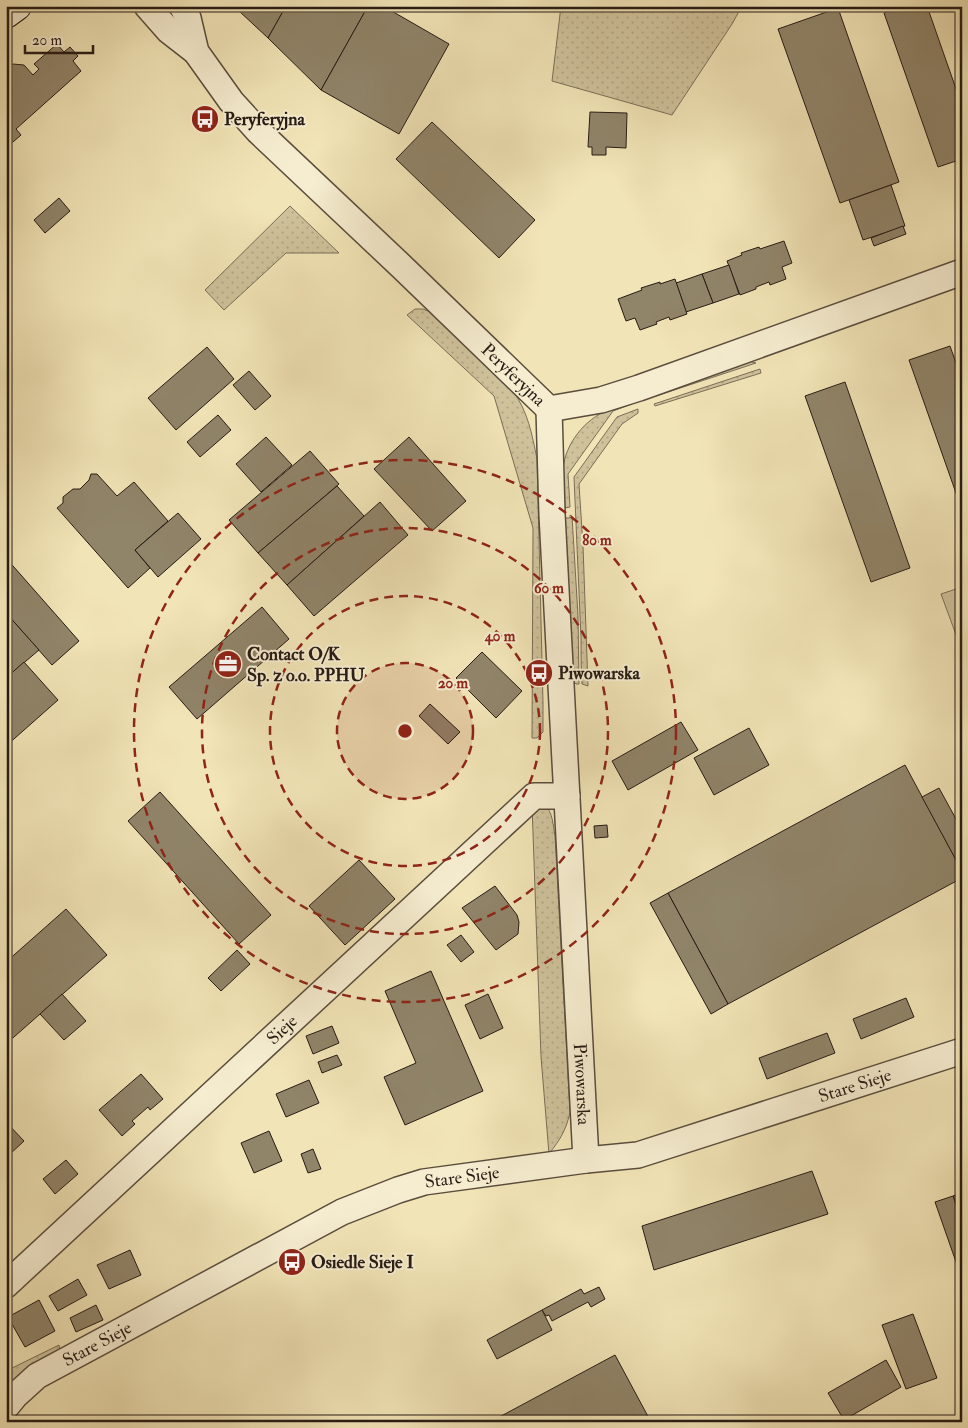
<svg xmlns="http://www.w3.org/2000/svg" width="968" height="1428" font-family="'IM FELL Double Pica',serif">
<defs>
<pattern id="grass-dots" width="8" height="8" patternUnits="userSpaceOnUse" patternTransform="scale(1.25)"><rect width="8" height="8" fill="#cfc29b"/><path d="M2 2h.1M6 6h.1" fill="none" stroke="#b2a685" stroke-width="1.8" stroke-linecap="round"/></pattern>
</defs>
<rect width="100%" height="100%" fill="#f1e4b6"/>
<filter id="stains"><feTurbulence type="fractalNoise" baseFrequency=".004" numOctaves="4"/><feColorMatrix values="0 0 0 0 .2 0 0 0 0 .09 0 0 0 0 .02 0 0 0 .5 -.17"/></filter>
<radialGradient id="worn" r=".72"><stop offset=".6" stop-color="#630" stop-opacity="0"/><stop offset="1" stop-color="#630" stop-opacity=".3"/></radialGradient>
<!-- grass -->
<g fill="url(#grass-dots)" stroke="#7b6e58">
<path d="M561 6H742L732 24 672 115 552 81Z"/>
<path d="M290 206 339 253H286L224 310 205 290Z"/>
<path d="M415 309H423L433 313 513 391C528 412 532 434 537 459L543 702V732L537 738H532L533 528 494 396 407 315Z"/>
<path d="M750 361 756 363 656 396 657 394Z"/>
<path d="M760 369 761 373 655 406 654 404Z"/>
<path d="M630 404H632L613 411 568 474 570 507 565 508C565 495 562 482 563 469 565 444 585 419 608 410 615 407 623 406 630 404Z"/>
<path d="M638 409V413L622 424 579 484 583 546 588 686 582 684C581 669 581 653 581 638L574 477 617 417Z"/>
<path d="M570 515 572 516 578 616 579 684H576L573 681V676L565 524V518H570Z"/>
<path d="M532 805H545C553 813 553 825 555 836L570 1113C565 1132 561 1138 549 1154L541 1057Z"/>
<path d="M59 1345 60 1351 25 1372 6 1388V1371Z"/>
</g>
<!-- green -->
<path fill="#cfc29b" stroke="#7b6e58" d="M962 587V651L941 594Z"/>
<!-- building -->
<g fill="#908469" stroke="#271b15">
<path d="M241 6H286L268 38 239 11Z"/>
<path d="M286 6H368L321 90 268 38Z"/>
<path d="M368 6H383L449 44 399 134 321 90Z"/>
<path d="M903 6H927L962 106V159L938 167 884 13Z"/>
<path d="M838 8 899 182 840 203 778 29Z"/>
<path d="M57 44 64 52 70 47 78 56 73 61 81 71 16 129 21 135 13 142 6 141V70L13 64 24 65 33 75 39 69 34 64Z"/>
<path d="M204 111 215 127 210 130 198 114Z"/>
<path d="M590 112 627 113 626 148 606 147V155H592V147H588Z"/>
<path d="M432 122 535 220 499 258 396 159Z"/>
<path d="M891 185 905 226 863 240 849 200Z"/>
<path d="M59 198 70 211 45 233 34 220Z"/>
<path d="M903 226 906 234 874 246 871 238Z"/>
<path d="M784 241 792 263 782 267 786 279 770 285 769 282 756 287V289L740 295 727 261 742 255 741 253 759 247 760 249Z"/>
<path d="M729 265 739 294 713 303 702 274Z"/>
<path d="M702 274 713 303 686 312 676 283Z"/>
<path d="M675 279 687 314 670 320 669 317 656 322 657 324 640 330 635 318 626 321 618 299 642 290 641 288 660 282V284Z"/>
<path d="M950 346 962 380V510L909 360Z"/>
<path d="M207 347 234 379 176 430 148 398Z"/>
<path d="M249 371 271 396 255 410 233 385Z"/>
<path d="M845 382 910 568 871 582 805 396Z"/>
<path d="M218 415 231 430 200 457 187 442Z"/>
<path d="M266 437 292 465 261 492 236 464Z"/>
<path d="M409 437 466 501 432 531 374 469Z"/>
<path d="M310 451 339 484 258 553 229 520Z"/>
<path d="M91 474H97L117 496 134 482 168 521 135 550 150 568 128 588 57 508 63 503V497L73 489H80L89 480Z"/>
<path d="M337 486 364 516 287 585 258 553Z"/>
<path d="M380 502 408 535 314 616 287 585Z"/>
<path d="M178 513 201 539 158 577 135 550Z"/>
<path d="M6 558 79 641 52 665 6 613Z"/>
<path d="M262 607 289 639 197 719 169 687Z"/>
<path d="M6 613 39 650 6 678Z"/>
<path d="M482 652 522 691 496 718 456 678Z"/>
<path d="M24 662 58 700 6 746V678Z"/>
<path d="M430 704 460 732 448 744 419 716Z"/>
<path d="M681 722 698 750 628 790 612 761Z"/>
<path d="M749 728 769 765 714 795 694 758Z"/>
<path d="M905 765 962 871V878L728 1004 668 893Z"/>
<path d="M939 788 962 830V871L922 797Z"/>
<path d="M160 792 271 915 239 944 128 821Z"/>
<path d="M607 825 608 837 595 838 594 826Z"/>
<path d="M359 860 395 899 345 945 309 906Z"/>
<path d="M495 886 517 915 519 922 518 934 496 950 462 908Z"/>
<path d="M668 893 728 1004 711 1014 650 903Z"/>
<path d="M66 909 107 955 6 1044V962Z"/>
<path d="M461 935 474 952 461 962 447 945Z"/>
<path d="M237 950 250 964 221 991 208 978Z"/>
<path d="M431 971 483 1091 405 1125 384 1077 416 1063 385 991Z"/>
<path d="M62 994 86 1021 64 1040 40 1014Z"/>
<path d="M488 994 503 1028 480 1039 465 1005Z"/>
<path d="M906 998 914 1017 861 1039 853 1019Z"/>
<path d="M332 1026 339 1043 313 1054 306 1036Z"/>
<path d="M827 1033 835 1053 767 1079 759 1058Z"/>
<path d="M337 1055 342 1065 322 1073 318 1062Z"/>
<path d="M141 1074 163 1099 150 1110 148 1107 132 1121 135 1124 122 1136 99 1110Z"/>
<path d="M309 1080 319 1103 286 1117 276 1094Z"/>
<path d="M6 1122 24 1141 9 1155 6 1152Z"/>
<path d="M269 1131 282 1161 254 1173 241 1143Z"/>
<path d="M313 1149 321 1169 308 1173 301 1154Z"/>
<path d="M66 1160 78 1174 55 1194 43 1179Z"/>
<path d="M812 1171 828 1214 654 1270 642 1226Z"/>
<path d="M962 1193V1221L953 1196Z"/>
<path d="M953 1196 962 1221V1279L935 1202Z"/>
<path d="M130 1250 141 1275 109 1289 97 1265Z"/>
<path d="M78 1279 87 1295 58 1311 49 1296Z"/>
<path d="M599 1287 605 1299 591 1307 588 1302 552 1321 549 1315 546 1316 542 1310 581 1289 584 1294Z"/>
<path d="M39 1300 55 1331 25 1347 8 1317Z"/>
<path d="M96 1305 103 1320 76 1332 70 1318Z"/>
<path d="M542 1310 552 1330 497 1359 487 1340Z"/>
<path d="M913 1314 937 1378 906 1389 882 1325Z"/>
<path d="M615 1355 651 1422H490Z"/>
<path d="M886 1360 901 1387 844 1420 828 1393Z"/>
</g>
<g fill="none" stroke-linecap="round" stroke-linejoin="round">
<defs>
<g id="minor">
<path d="M147 6 169 31 196 52"/>
<path id="s1" d="M182 6 188 18 196 52 231 101 258 131 401 266 549 409"/>
<path id="s2" d="M549 409 552 514 586 1160"/>
<path d="M549 409 601 400 639 388 962 272"/>
<path id="s3" d="M6 1285 534 796H567"/>
<path id="s4" d="M6 1407 15 1396 37 1376 342 1212 398 1190 424 1182 586 1160 638 1155 962 1051"/>
</g>
<path id="secondary" d="M6 14 17 6"/>
</defs>
<!-- minor casing -->
<use href="#minor" stroke="#5a4d3d" stroke-width="28"/>
<!-- secondary casing -->
<use href="#secondary" stroke="#271b15" stroke-width="30"/>
<!-- minor -->
<use href="#minor" stroke="#f6edd0" stroke-width="25"/>
<!-- secondary -->
<use href="#secondary" stroke="#f6edd0" stroke-width="28"/>
</g>
<!-- distance rings -->
<circle cx="405" cy="731" r="68" fill="#8f2418" fill-opacity=".12"/>
<g fill="none" stroke="#8f2418" stroke-width="2.5" stroke-dasharray="9 6">
<circle cx="405" cy="731" r="68"/>
<circle cx="405" cy="731" r="135"/>
<circle cx="405" cy="731" r="203"/>
<circle cx="405" cy="731" r="271"/>
</g>
<!-- icons -->
<defs>
<symbol id="bus-disc" viewBox="-11 -11 22 22"><circle r="9.5" fill="#8f2418" stroke="#f6edd0"/><path d="M-5-6H5V4H4V6H2V4H-2V6H-4V4H-5ZM-3.5-4V0h7V-4ZM-3.5 1.2v1.5H-2V1.2ZM2 1.2v1.5H3.5V1.2Z" fill="#fff"/></symbol>
<symbol id="office-disc" viewBox="-11 -11 22 22"><circle r="9.5" fill="#8f2418" stroke="#f6edd0"/><path d="M-6-3h4V-5.5h4V-3h4V5H-6ZM-1-4.5V-3h2v-1.5ZM-6 0V1H6V0Z" fill="#fff"/></symbol>
</defs>
<g fill-rule="evenodd">
<use href="#bus-disc" x="189" y="103" width="32" height="32"/>
<use href="#office-disc" x="212" y="648" width="32" height="32"/>
<use href="#bus-disc" x="523" y="657" width="32" height="32"/>
<use href="#bus-disc" x="276" y="1246" width="32" height="32"/>
</g>
<g text-anchor="middle" dominant-baseline="central" stroke-width="4" stroke-linejoin="round" paint-order="stroke">
<!-- poi labels -->
<g font-size="18" font-weight="bold" fill="#271b15" stroke="#f6edd0" text-anchor="start">
<text x="224" y="119">Peryferyjna</text>
<text x="247" y="654">Contact O/K<tspan x="247" dy="21">Sp. z o.o. PPHU</tspan></text>
<text x="558" y="673">Piwowarska</text>
<text x="311" y="1262">Osiedle Sieje I</text>
</g>
<!-- street labels -->
<g font-size="18" fill="#271b15" stroke="#f6edd0">
<text stroke="none"><textPath href="#s1" startOffset="502">Peryferyjna</textPath></text>
<text stroke="none"><textPath href="#s3" startOffset="376">Sieje</textPath></text>
<text stroke="none"><textPath href="#s2" startOffset="676">Piwowarska</textPath></text>
<text stroke="none"><textPath href="#s4" startOffset="921">Stare Sieje</textPath></text>
<text stroke="none"><textPath href="#s4" startOffset="516">Stare Sieje</textPath></text>
<text stroke="none"><textPath href="#s4" startOffset="112">Stare Sieje</textPath></text>
</g>
</g>
<circle cx="405" cy="731" r="8" fill="#8f2418" stroke="#f6edd0" stroke-width="2.5"/>
<g font-size="15" text-anchor="middle" font-weight="bold" fill="#8f2418" stroke="#f6edd0" stroke-width="4" stroke-linejoin="round" paint-order="stroke">
<text x="597" y="545">80 m</text>
<text x="549" y="593">60 m</text>
<text x="500" y="641">40 m</text>
<text x="453" y="688">20 m</text>
</g>
<!-- margin -->
<rect width="968" height="1428" fill="none" stroke="#f1e4b6" stroke-width="25"/>
<rect x="8" y="8" width="953" height="1413" fill="none" stroke="#271b15" stroke-width="2.5"/>
<rect x="12" y="12" width="943" height="1403" fill="none" stroke="#271b15"/>
<!-- scale -->
<path d="M25 45v8h68v-8" fill="none" stroke="#271b15" stroke-width="2.5"/>
<text x="32" y="45" font-size="15" fill="#271b15" stroke="#f6edd0" stroke-width="4" paint-order="stroke">20 m</text>
<rect width="100%" height="100%" filter="url(#stains)"/>
<rect width="100%" height="100%" fill="url(#worn)"/>
</svg>
